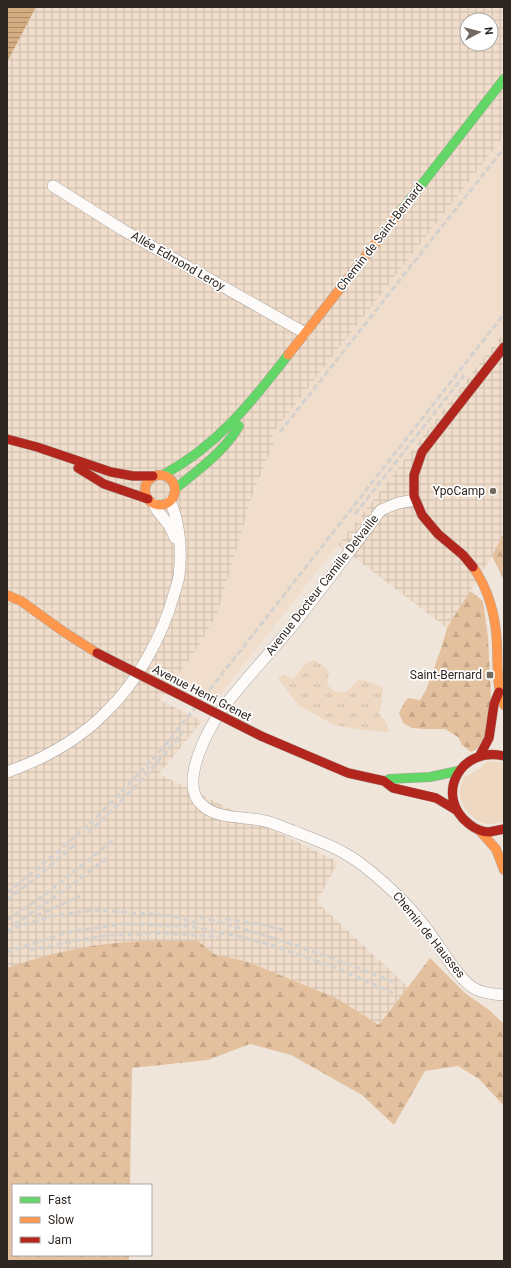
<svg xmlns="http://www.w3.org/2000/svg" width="511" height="1268" font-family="Roboto,sans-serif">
<defs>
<pattern id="industrial-grid" width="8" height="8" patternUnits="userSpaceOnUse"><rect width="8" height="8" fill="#f0ddcb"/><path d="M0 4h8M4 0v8" fill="none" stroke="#cebeae"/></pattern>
<pattern id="forest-firs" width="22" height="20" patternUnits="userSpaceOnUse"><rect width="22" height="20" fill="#e4c19e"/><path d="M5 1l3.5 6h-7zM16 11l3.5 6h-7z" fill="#c4a688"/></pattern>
<pattern id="park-tufts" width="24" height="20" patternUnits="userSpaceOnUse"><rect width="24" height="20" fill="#efd8c1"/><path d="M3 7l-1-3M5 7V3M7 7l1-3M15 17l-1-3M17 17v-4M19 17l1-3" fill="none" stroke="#cdb9a6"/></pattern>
<pattern id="water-rules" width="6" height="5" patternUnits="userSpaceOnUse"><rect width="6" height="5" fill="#d4ac81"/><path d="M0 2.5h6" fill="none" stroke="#ac8c69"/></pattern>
</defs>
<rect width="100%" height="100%" fill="#f0e5da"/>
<!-- built -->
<path fill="#f0ddcb" d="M504 136V332L218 698 177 677 196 650 275 440 272 434Z"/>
<!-- industrial -->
<g fill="url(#industrial-grid)" fill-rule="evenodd">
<path d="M36 7H504V136L272 434 275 440 253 494 217 614 196 650 160 700 202 721 159 774 338 862 317 902 410 989 383 1047 7 983V62ZM467 20H491V44H467Z"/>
<path d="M504 332V536H502L492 556 447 628 338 545Z"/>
</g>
<!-- green -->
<path fill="#efd8c1" d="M487 761 504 763V821C499 822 493 824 488 824 475 823 462 808 460 796 459 790 461 784 464 777 473 773 481 769 487 761Z"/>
<!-- forest -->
<g fill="url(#forest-firs)">
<path d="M502 536H504V580L492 556Z"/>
<path d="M470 591 483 601 488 637 491 698 487 733 477 749 471 752 462 745 458 737 445 729H425L412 728 403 723 399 713 404 703 408 698 420 700 426 690 441 649 447 628Z"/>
<path d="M198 941 214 954 248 962 336 998 379 1025 430 958 465 993 489 1010 504 1024V1106L479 1079 458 1066 425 1071 394 1125 362 1095 291 1055 250 1044 208 1060 132 1068 130 1185H13V1255H129V1261H7V968C46 954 86 945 127 942 150 940 174 941 198 941Z"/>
</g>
<!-- park -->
<path fill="url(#park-tufts)" d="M314 660 329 670 327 684C332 691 337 692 346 692L358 680C367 681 375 683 383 688L381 706 379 714 385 721 389 732 363 730 334 725 298 705 278 678 285 675 294 679 305 664Z"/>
<!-- water -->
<path fill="url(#water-rules)" d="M7 7H36L7 62Z"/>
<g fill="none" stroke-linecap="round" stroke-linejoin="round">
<defs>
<g id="street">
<path d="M53 186 123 230 305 333"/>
<path d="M415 500 398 503 381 510C352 548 324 586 294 624 271 652 245 679 223 708 208 728 178 785 202 805 218 820 245 816 265 821 275 823 284 828 293 831 319 841 343 849 365 867 389 886 411 907 429 932 442 949 455 974 472 987 481 993 493 994 504 995"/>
<path d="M154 504 157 510 169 525 175 538"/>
<path d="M7 772C44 759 79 740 107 711 138 681 163 635 174 594 176 588 178 582 179 576 182 552 180 523 170 501"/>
</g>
<g id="fast">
<path d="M401 211 504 79"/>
<path d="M163 475C218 445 251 403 288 355"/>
<path d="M175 489C198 470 224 452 239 426"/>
<path d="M389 779 430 777 458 771"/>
</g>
<g id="slow">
<path d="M288 355 401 211"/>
<circle cx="160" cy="490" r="15"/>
<path d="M473 567C489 590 496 616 497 645 498 665 496 685 504 705"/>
<path d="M7 595 21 601 64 632 97 653"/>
<path d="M479 830 496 849 504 870"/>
</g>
<g id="jam">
<path d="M7 439 37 447 111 472 133 476H153"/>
<path d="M78 468 104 484 148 499"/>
<path d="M473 567 463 555 438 534 422 515 414 496V475L422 452 504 347"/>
<path d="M261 736 348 773 384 781 393 788 436 798 456 810"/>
<path d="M480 755 489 738 494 704 499 692"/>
<path d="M504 756C461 745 433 796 469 824 474 828 482 832 489 832 494 831 499 830 504 829"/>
</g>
</defs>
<!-- street casing -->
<use href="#street" stroke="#aca49b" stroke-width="12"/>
<!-- fast casing -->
<use href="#fast" stroke="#aca49b" stroke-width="10"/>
<!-- slow casing -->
<use href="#slow" stroke="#aca49b" stroke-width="10"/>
<!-- jam casing -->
<use href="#jam" stroke="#aca49b" stroke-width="10"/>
<!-- street -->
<use href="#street" stroke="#fdfbf9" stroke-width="11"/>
<!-- fast -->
<use href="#fast" stroke="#63d668" stroke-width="9"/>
<!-- slow -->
<use href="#slow" stroke="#ff974d" stroke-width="9"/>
<!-- jam -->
<use href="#jam" stroke="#b3261e" stroke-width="9"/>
<!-- rail -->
<g stroke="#d5d1ce" stroke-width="3" stroke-dasharray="6 3" stroke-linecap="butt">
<path d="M280 432 504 148"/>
<path d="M355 514 466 373"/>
<path d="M88 833C123 801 156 765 186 728"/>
<path d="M7 893 55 854 99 815 162 749 219 678 504 314"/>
<path d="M7 900 37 877 76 844"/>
<path d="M36 916 80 896"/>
<path d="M200 917C266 934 330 956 393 982"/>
<path d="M225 919 259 924 284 930"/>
<path d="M7 920 43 896 115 839"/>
<path d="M14 925 66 889 107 858"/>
<path d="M7 931 25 924 53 916 94 910 174 916 197 923"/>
<path d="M30 950 101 936 163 933 220 937"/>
<path d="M7 952 68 932 122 924 188 926 237 936 268 944 334 967 393 993"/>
</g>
<defs>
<path id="jam-bridge" d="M97 653 261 736"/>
</defs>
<!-- jam-bridge casing -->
<use href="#jam-bridge" stroke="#a59789" stroke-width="10" stroke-linecap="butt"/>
<!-- jam-bridge -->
<use href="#jam-bridge" stroke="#b3261e" stroke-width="9"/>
</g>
<!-- markers -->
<g fill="#726961" stroke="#fff" stroke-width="1.5">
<circle cx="493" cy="491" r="4"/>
<rect x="486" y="671" width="8" height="8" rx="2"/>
</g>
<g text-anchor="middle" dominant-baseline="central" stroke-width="3.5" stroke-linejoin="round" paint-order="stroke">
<!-- street labels -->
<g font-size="12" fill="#2e2620" stroke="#fff">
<text transform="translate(380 237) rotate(-52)">Chemin de Saint-Bernard</text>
<text transform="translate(178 261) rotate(30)">Allée Edmond Leroy</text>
<text transform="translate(322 585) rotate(-52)">Avenue Docteur Camille Delvaille</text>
<text transform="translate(202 693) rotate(27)">Avenue Henri Grenet</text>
<text transform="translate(429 935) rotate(51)">Chemin de Hausses</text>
</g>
<!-- poi labels -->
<g font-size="12" fill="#2e2620" stroke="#fff" text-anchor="end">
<text x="485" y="491">YpoCamp</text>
<text x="482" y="675">Saint-Bernard</text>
</g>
</g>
<!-- border -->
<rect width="511" height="1268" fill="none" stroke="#2e2620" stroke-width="16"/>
<!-- legend -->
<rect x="12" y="1184" width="140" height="72" fill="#ffffff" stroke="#aba8a6"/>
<rect x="20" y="1197" width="20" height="6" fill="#63d668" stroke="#aba8a6"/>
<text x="48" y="1204" font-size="12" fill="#2e2620">Fast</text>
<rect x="20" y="1217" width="20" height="6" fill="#ff974d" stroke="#aba8a6"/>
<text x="48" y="1224" font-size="12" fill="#2e2620">Slow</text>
<rect x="20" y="1237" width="20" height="6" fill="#b3261e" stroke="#aba8a6"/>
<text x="48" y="1244" font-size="12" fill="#2e2620">Jam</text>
<!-- north arrow -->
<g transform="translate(479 32) rotate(83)"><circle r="19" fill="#ffffff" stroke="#aba8a6"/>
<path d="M0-3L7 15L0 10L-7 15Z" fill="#726961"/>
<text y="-6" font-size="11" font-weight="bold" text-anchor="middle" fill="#2e2620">N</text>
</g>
</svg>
